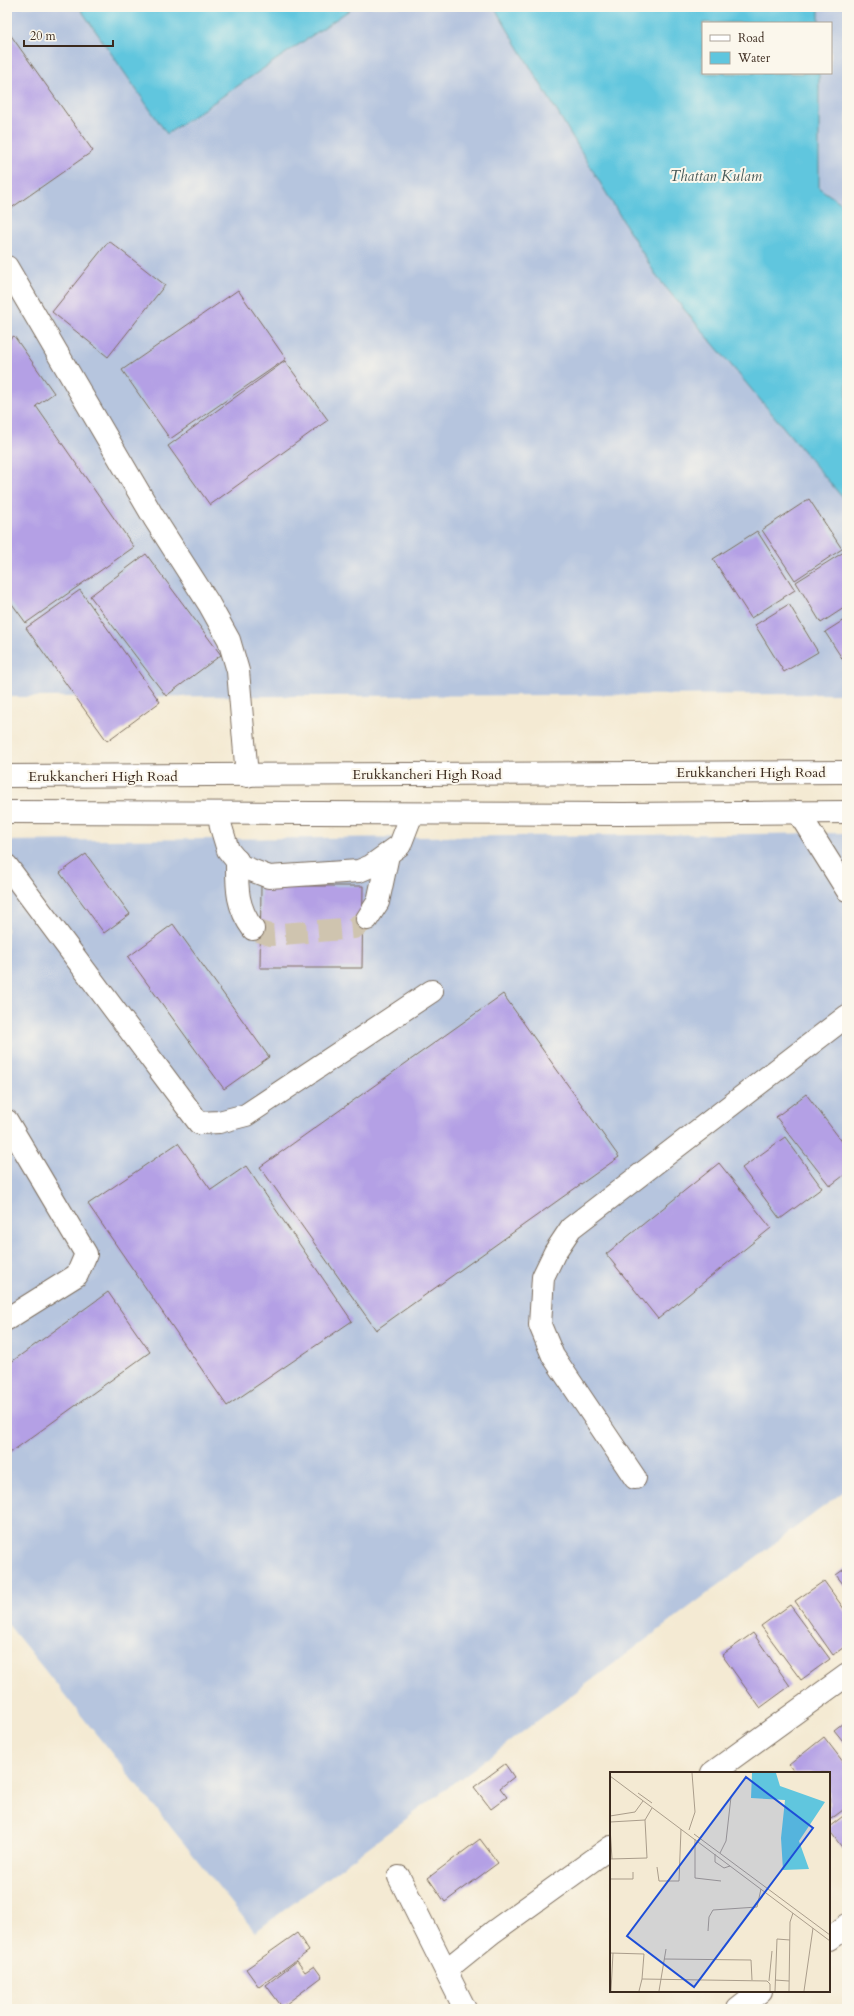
<svg xmlns="http://www.w3.org/2000/svg" width="854" height="2016" font-family="Cardo,serif">
<rect width="100%" height="100%" fill="#fbf7ec"/>
<filter id="ink" filterUnits="userSpaceOnUse"><feTurbulence type="fractalNoise" baseFrequency=".025" numOctaves="2"/><feDisplacementMap in="SourceGraphic" scale="8" xChannelSelector="R" yChannelSelector="G"/><feConvolveMatrix kernelMatrix="1 2 1 2 8 2 1 2 1" color-interpolation-filters="sRGB"/></filter>
<filter id="wash" filterUnits="userSpaceOnUse"><feTurbulence type="fractalNoise" baseFrequency=".012" numOctaves="4" result="noise"/><feDisplacementMap in="SourceGraphic" scale="16" xChannelSelector="R" yChannelSelector="G"/><feGaussianBlur stdDeviation="0.9" result="paint"/><feColorMatrix in="noise" values="0 0 0 0 0 0 0 0 0 0 0 0 0 0 0 0 0 1.4 0 .05"/><feComposite in="paint" operator="in"/></filter>
<g filter="url(#wash)">
<rect width="100%" height="100%" fill="#f4ead3"/>
<!-- industrial -->
<g fill="#b6c5de" fill-rule="evenodd">
<path d="M7 7H847V694L7 697ZM703 23H831V73H703Z"/>
<path d="M847 833V1489L255 1932 7 1623V841Z"/>
</g>
<!-- water -->
<g fill="#60c6de" stroke="#4e787e">
<path d="M79 7H354L167 134Z"/>
<path d="M494 7H819V23H703V73H819V188L847 207V503L657 277Z"/>
</g>
<g id="blocks">
<!-- building -->
<g fill="#b4a0e5">
<path d="M7 30 93 151 7 211Z"/>
<path d="M109 241 165 285 108 357 52 312Z"/>
<path d="M238 290 286 359 170 439 122 370Z"/>
<path d="M14 336 54 393 36 406 134 547 26 623 7 597V341Z"/>
<path d="M285 361 328 420 210 505 168 446Z"/>
<path d="M809 499 842 549 795 580 762 530Z"/>
<path d="M757 531 795 590 751 618 713 559Z"/>
<path d="M847 550V606L821 623 796 582Z"/>
<path d="M146 554 221 655 166 696 90 596Z"/>
<path d="M80 590 160 702 107 741 26 628Z"/>
<path d="M789 604 818 652 784 672 755 625Z"/>
<path d="M847 618V666L825 632Z"/>
<path d="M86 854 130 914 104 933 60 873Z"/>
<path d="M261 886H363L362 968H260Z"/>
<path d="M173 924 269 1057 224 1089 128 957Z"/>
<path d="M503 994 619 1157 376 1330 260 1167Z"/>
<path d="M806 1094 847 1148V1173L830 1186 776 1117Z"/>
<path d="M785 1137 822 1188 780 1219 742 1168Z"/>
<path d="M178 1143 211 1190 246 1166 352 1321 227 1406 88 1204Z"/>
<path d="M719 1163 771 1228 658 1319 606 1254Z"/>
<path d="M108 1292 150 1352 7 1455V1365Z"/>
<path d="M847 1567V1589L836 1575Z"/>
<path d="M824 1581 847 1613V1645L833 1655 795 1601Z"/>
<path d="M790 1605 830 1659 801 1680 761 1626Z"/>
<path d="M753 1633 790 1686 760 1708 722 1655Z"/>
<path d="M847 1720V1746L834 1730Z"/>
<path d="M824 1737 847 1767V1807L831 1819 829 1817V1773H795L789 1765Z"/>
<path d="M505 1764 514 1777 500 1788 507 1797 491 1809 474 1787Z"/>
<path d="M847 1813V1848L844 1850 829 1830V1827Z"/>
<path d="M480 1839 498 1863 445 1902 428 1878Z"/>
<path d="M297 1933 309 1951 259 1987 246 1969Z"/>
<path d="M297 1961 305 1972 314 1966 322 1977 282 2007 266 1985Z"/>
</g>
</g>
</g>
<g filter="url(#ink)">
<use href="#blocks" fill-opacity="0" stroke="#7c6d5d" stroke-width="1"/>
<g fill="none" stroke-linecap="round" stroke-linejoin="round">
<!-- minor-tunnel -->
<path stroke="#cfc4af" stroke-width="22" stroke-dasharray="22 11" stroke-linecap="butt" d="M253 929 270 935 354 928 367 919"/>
<defs>
<g id="minor">
<path d="M7 267 154 518 209 604 229 640 238 671 247 776"/>
<path d="M798 812 847 890"/>
<path d="M219 813 221 827 228 850 241 866 269 877 359 871 371 866 400 845 412 814"/>
<path d="M237 860C237 887 236 906 253 929"/>
<path d="M7 866 199 1123 219 1122 246 1115 432 991"/>
<path d="M367 919 378 902 388 855"/>
<path d="M7 1121 86 1254 77 1275 7 1319"/>
<path d="M635 1478 553 1356 540 1325 543 1277 555 1252 571 1228 847 1016"/>
<path d="M712 1773 847 1675"/>
<path d="M399 1877 465 2009"/>
<path d="M829 1939 847 1925"/>
<path d="M446 1970 493 1932 611 1847"/>
<path d="M738 2009 761 1991"/>
</g>
<g id="major">
<path d="M7 776 847 772"/>
<path d="M7 812 624 814 847 812"/>
</g>
</defs>
<!-- minor casing -->
<use href="#minor" stroke="#7c6d5d" stroke-width="24"/>
<!-- major casing -->
<use href="#major" stroke="#7c6d5d" stroke-width="24"/>
<!-- minor -->
<use href="#minor" stroke="#fff" stroke-width="22"/>
<!-- major -->
<use href="#major" stroke="#fff" stroke-width="22"/>
</g>
</g>
<g text-anchor="middle" dominant-baseline="central" stroke-width="4" stroke-linejoin="round" paint-order="stroke">
<!-- street labels -->
<g font-size="14" fill="#3b2a1e" stroke="#fbf7ec">
<text x="751" y="772">Erukkancheri High Road</text>
<text x="427" y="774">Erukkancheri High Road</text>
<text x="103" y="776">Erukkancheri High Road</text>
</g>
<!-- water labels -->
<g font-size="15" font-style="italic" fill="#465958" stroke="#fbf7ec">
<text x="716" y="176">Thattan Kulam</text>
</g>
</g>
<!-- overview -->
<g transform="translate(610 1772)">
<rect width="220" height="220" fill="#f4ead3"/>
<path d="M142 1H166L170 14 215 30 189 69 199 97 173 98 171 66 175 28 141 26Z" fill="#60c6de"/>
<path fill="none" stroke="#aa9d8b" stroke-width="1" d="M0 4 220 169M28 21 42 31M0 44 25 40 33 29M0 50 35 48M0 55 2 87M79 58 85 40 82 1M84 62 220 163M85 67V106L111 109M110 81 116 69 121 25M105 82V90L114 96 120 94M0 87 37 86 35 48 42 36M47 95 49 109H69L71 57M0 107H23V100M98 159 99 145 103 138 147 135 151 117M0 181 34 182 32 207 157 209 160 212V219M54 187 141 188 142 208M165 208 179 209M159 209 162 179M1 219 3 181M29 219 32 207M49 219 56 177M165 219 167 167 180 168M179 219 180 150 183 141M194 219 203 156"/>
<path fill="#1d4ed8" fill-opacity="0.15" stroke="#1d4ed8" stroke-width="2" d="M136 5 203 56 84 215 17 164Z"/>
<rect width="220" height="220" fill="none" stroke="#3b2a1e" stroke-width="2"/>
</g>
<!-- margin -->
<rect width="854" height="2016" fill="none" stroke="#fbf7ec" stroke-width="24"/>
<!-- legend -->
<rect x="702" y="22" width="130" height="52" fill="#fbf7ec" stroke="#aea59a"/>
<rect x="710" y="35" width="20" height="6" fill="#ffffff" stroke="#aea59a"/>
<text x="738" y="42" font-size="12" fill="#3b2a1e">Road</text>
<rect x="710" y="52" width="20" height="12" fill="#60c6de" stroke="#aea59a"/>
<text x="738" y="62" font-size="12" fill="#3b2a1e">Water</text>
<!-- scale -->
<path d="M24 40v6h89v-6" fill="none" stroke="#3b2a1e" stroke-width="2"/>
<text x="30" y="40" font-size="12" fill="#3b2a1e" stroke="#fbf7ec" stroke-width="3" paint-order="stroke">20 m</text>
</svg>
